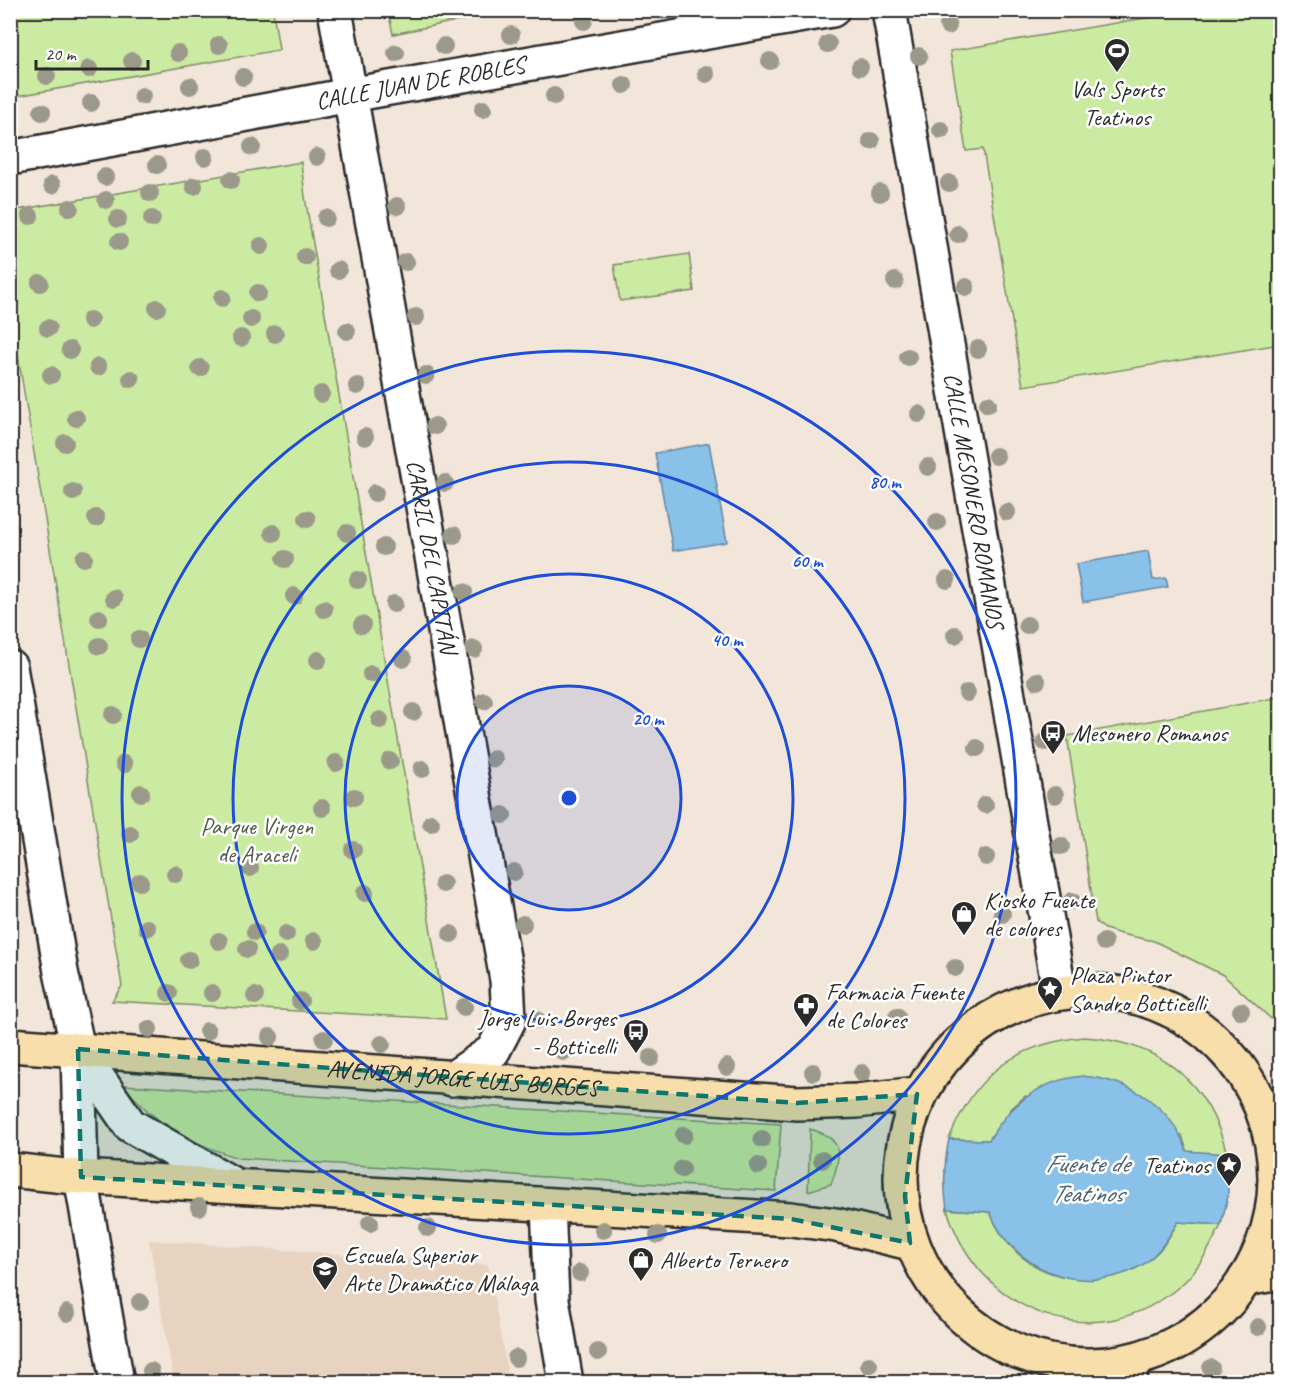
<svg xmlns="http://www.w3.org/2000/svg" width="1291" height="1393" font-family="Caveat,sans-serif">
<rect width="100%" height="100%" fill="#f2e5da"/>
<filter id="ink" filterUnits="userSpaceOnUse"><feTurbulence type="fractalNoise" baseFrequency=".0167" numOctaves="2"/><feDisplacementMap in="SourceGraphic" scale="12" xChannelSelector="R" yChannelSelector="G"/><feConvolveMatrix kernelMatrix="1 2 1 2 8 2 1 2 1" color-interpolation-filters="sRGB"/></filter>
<g filter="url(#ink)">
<!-- built -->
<path fill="#e8d3c0" d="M149 1240 488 1265 509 1382H174Z"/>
<!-- green -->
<g fill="#cbeba2" stroke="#7b8b66" stroke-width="1.5">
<path d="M11 10 273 11 279 50 11 97Z"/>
<path d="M510 10 393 34 388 11V10Z"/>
<path d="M1193 10 1280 11V344L1023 386 983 149 966 151 950 51Z"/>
<path d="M301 162 305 197 446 1019 112 1001 122 986 11 313V211Z"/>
<path d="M689 254 694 291 620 301 614 265Z"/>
<path d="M1280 697V1027L1223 975 1154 941 1121 934 1105 929 1096 922 1067 736Z"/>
<path d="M1084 1037C1159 1042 1208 1080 1227 1154L1187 1152 1182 1135 1025 1096 1011 1109 989 1140 949 1139C975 1074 1015 1044 1084 1037Z"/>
<path d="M123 1085 781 1124 776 1191 238 1158C188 1142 157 1126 123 1085Z"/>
<path d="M810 1129C844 1138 842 1155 831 1184L808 1191Z"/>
<path d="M947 1209 990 1212C1016 1280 1092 1297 1150 1258 1163 1250 1170 1235 1178 1222L1221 1225C1210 1247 1200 1268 1181 1285 1095 1360 978 1313 947 1209Z"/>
</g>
<!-- water -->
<g fill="#8ac1e8" stroke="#64859c" stroke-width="1.5">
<path d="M709 443 727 542 673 551 655 453Z"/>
<path d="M1148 551 1153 580 1166 578 1168 587 1083 602 1076 564Z"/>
<path d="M1083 1076C1131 1081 1170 1104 1187 1151L1227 1154 1228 1196 1221 1225 1178 1222C1167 1240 1155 1260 1135 1269 1079 1296 1012 1269 990 1212L947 1209C943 1185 944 1163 949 1139L989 1140C1010 1104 1040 1080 1083 1076Z"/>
</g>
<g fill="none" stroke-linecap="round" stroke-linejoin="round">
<defs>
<g id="minor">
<path id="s1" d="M335 10 507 980 509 1020 493 1051 452 1079"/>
<path id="s2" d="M889 10 1059 990"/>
<path id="s3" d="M10 158 350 95 832 10"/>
<path d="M10 667 61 972 78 1049 81 1177 117 1382"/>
<path d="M78 1049 130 1125 234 1185"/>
<path d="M548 1205 552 1300 566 1382"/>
<path d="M1128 1364 1131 1382"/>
</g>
<g id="major">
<circle cx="1088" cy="1178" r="187"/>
<path id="s4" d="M10 1045 797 1103 857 1101 917 1094"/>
<path d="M10 1170 65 1176 791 1219 836 1225 910 1243"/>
<path d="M1245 1279 1280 1273"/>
</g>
</defs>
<!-- minor casing -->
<use href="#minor" stroke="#2b2b2b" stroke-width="38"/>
<!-- major casing -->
<use href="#major" stroke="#2b2b2b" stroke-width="38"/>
<!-- minor -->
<use href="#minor" stroke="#fff" stroke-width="33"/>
<!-- major -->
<use href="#major" stroke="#f8deab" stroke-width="33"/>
</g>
<!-- trees -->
<g fill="#9b998a">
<circle cx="584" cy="21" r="9"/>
<circle cx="948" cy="26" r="9"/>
<circle cx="511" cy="35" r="9"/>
<circle cx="828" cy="44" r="9"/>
<circle cx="219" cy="45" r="9"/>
<circle cx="444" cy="46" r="9"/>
<circle cx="178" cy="53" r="9"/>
<circle cx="396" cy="53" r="9"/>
<circle cx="919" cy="56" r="9"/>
<circle cx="132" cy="61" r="9"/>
<circle cx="770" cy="61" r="9"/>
<circle cx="860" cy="67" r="9"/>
<circle cx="89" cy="69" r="9"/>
<circle cx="706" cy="74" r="9"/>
<circle cx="47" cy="76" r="9"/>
<circle cx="243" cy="77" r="9"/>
<circle cx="624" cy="85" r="9"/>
<circle cx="190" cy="86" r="9"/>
<circle cx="142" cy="96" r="9"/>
<circle cx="554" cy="96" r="9"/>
<circle cx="91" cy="103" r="9"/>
<circle cx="483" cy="109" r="9"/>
<circle cx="42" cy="112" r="9"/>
<circle cx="941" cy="130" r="9"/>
<circle cx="871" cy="141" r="9"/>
<circle cx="252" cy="147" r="9"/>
<circle cx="205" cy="157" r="9"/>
<circle cx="317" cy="157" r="9"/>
<circle cx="157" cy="165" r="9"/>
<circle cx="105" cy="177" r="9"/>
<circle cx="231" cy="180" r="9"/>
<circle cx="949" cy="183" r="9"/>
<circle cx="52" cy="185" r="9"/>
<circle cx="194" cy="186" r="9"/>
<circle cx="150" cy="193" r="9"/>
<circle cx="880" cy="193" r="9"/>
<circle cx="106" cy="200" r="9"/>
<circle cx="397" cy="206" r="9"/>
<circle cx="70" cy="208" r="9"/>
<circle cx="30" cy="216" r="9"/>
<circle cx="326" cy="218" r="9"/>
<circle cx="118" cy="219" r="9"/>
<circle cx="152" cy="219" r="9"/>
<circle cx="958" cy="234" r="9"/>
<circle cx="119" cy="242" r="9"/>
<circle cx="261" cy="246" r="9"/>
<circle cx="305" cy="257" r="9"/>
<circle cx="406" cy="262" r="9"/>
<circle cx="338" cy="270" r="9"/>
<circle cx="895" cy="281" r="9"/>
<circle cx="40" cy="283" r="9"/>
<circle cx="966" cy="287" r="9"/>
<circle cx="258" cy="293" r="9"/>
<circle cx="222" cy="298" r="9"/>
<circle cx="157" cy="308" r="9"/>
<circle cx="416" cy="317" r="9"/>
<circle cx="251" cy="319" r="9"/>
<circle cx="90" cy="320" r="9"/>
<circle cx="48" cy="328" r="9"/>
<circle cx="347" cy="331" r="9"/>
<circle cx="275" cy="334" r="9"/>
<circle cx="241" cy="338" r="9"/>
<circle cx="978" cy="349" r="9"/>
<circle cx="70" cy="350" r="9"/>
<circle cx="908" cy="357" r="9"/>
<circle cx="98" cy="367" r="9"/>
<circle cx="200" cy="368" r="9"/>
<circle cx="51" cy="375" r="9"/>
<circle cx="426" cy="375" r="9"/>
<circle cx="131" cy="379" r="9"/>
<circle cx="357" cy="386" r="9"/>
<circle cx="321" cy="394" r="9"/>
<circle cx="988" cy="404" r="9"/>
<circle cx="919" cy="414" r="9"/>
<circle cx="76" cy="418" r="9"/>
<circle cx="435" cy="426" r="9"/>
<circle cx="365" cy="437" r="9"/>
<circle cx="65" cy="443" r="9"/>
<circle cx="996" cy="456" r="9"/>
<circle cx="928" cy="467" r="9"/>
<circle cx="445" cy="483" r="9"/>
<circle cx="73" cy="492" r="9"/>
<circle cx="375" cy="493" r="9"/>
<circle cx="1007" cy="512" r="9"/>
<circle cx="96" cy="518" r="9"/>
<circle cx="307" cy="519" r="9"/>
<circle cx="937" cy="522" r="9"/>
<circle cx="273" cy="533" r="9"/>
<circle cx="347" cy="533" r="9"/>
<circle cx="454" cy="535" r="9"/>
<circle cx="384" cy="547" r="9"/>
<circle cx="84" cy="558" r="9"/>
<circle cx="285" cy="559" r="9"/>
<circle cx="358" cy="580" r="9"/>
<circle cx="947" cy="580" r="9"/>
<circle cx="464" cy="592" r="9"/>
<circle cx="294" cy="596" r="9"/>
<circle cx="114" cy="598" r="9"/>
<circle cx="394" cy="604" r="9"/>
<circle cx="324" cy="609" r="9"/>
<circle cx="99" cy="618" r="9"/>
<circle cx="362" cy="625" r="9"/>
<circle cx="1027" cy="625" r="9"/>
<circle cx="955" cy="635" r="9"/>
<circle cx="139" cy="639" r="9"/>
<circle cx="99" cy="646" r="9"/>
<circle cx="474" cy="649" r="9"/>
<circle cx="403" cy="659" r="9"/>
<circle cx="318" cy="660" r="9"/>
<circle cx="371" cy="674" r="9"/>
<circle cx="1037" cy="681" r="9"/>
<circle cx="967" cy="693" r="9"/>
<circle cx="484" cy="701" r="9"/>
<circle cx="413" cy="712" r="9"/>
<circle cx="113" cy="715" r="9"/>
<circle cx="380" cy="720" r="9"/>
<circle cx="1045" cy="742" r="9"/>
<circle cx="977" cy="748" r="9"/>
<circle cx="494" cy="759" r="9"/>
<circle cx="390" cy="761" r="9"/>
<circle cx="336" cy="763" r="9"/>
<circle cx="124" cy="764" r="9"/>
<circle cx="422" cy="769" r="9"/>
<circle cx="141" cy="793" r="9"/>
<circle cx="1055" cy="795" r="9"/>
<circle cx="354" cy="797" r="9"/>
<circle cx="985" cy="805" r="9"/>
<circle cx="322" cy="808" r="9"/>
<circle cx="503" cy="815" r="9"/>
<circle cx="431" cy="823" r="9"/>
<circle cx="130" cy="834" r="9"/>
<circle cx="1061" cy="846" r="9"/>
<circle cx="353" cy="850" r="9"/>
<circle cx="986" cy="857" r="9"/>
<circle cx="250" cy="868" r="9"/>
<circle cx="514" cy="872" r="9"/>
<circle cx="175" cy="874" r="9"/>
<circle cx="140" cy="882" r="9"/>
<circle cx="443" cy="884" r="9"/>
<circle cx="365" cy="893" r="9"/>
<circle cx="1072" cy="901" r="9"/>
<circle cx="1002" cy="914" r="9"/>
<circle cx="523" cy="924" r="9"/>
<circle cx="147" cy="928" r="9"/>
<circle cx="255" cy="932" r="9"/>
<circle cx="286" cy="934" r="9"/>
<circle cx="451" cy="934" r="9"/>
<circle cx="219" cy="941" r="9"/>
<circle cx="314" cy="941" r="9"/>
<circle cx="1104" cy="942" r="9"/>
<circle cx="247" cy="949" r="9"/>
<circle cx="279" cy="955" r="9"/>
<circle cx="189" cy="960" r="9"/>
<circle cx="955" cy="968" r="9"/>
<circle cx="169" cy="993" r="9"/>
<circle cx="212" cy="993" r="9"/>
<circle cx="255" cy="996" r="9"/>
<circle cx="300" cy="1001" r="9"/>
<circle cx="464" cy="1007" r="9"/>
<circle cx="1241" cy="1011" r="9"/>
<circle cx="897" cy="1016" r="9"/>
<circle cx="537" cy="1020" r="9"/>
<circle cx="149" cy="1029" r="9"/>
<circle cx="207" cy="1031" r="9"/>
<circle cx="270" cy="1037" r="9"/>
<circle cx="324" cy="1039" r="9"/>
<circle cx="382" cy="1044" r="9"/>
<circle cx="563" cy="1052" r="9"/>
<circle cx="651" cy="1058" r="9"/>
<circle cx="727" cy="1067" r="9"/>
<circle cx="813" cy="1072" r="9"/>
<circle cx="862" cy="1073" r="9"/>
<circle cx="684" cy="1135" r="9"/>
<circle cx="762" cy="1139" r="9"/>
<circle cx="822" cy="1160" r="9"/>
<circle cx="758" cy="1166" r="9"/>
<circle cx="682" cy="1169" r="9"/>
<circle cx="199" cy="1207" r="9"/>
<circle cx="370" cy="1223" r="9"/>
<circle cx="428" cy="1228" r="9"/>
<circle cx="603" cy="1230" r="9"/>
<circle cx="658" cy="1235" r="9"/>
<circle cx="580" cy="1273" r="9"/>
<circle cx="140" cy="1302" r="9"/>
<circle cx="67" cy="1313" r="9"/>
<circle cx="1258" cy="1327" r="9"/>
<circle cx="598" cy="1352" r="9"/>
<circle cx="516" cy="1358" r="9"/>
<circle cx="869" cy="1365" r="9"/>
<circle cx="1211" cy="1368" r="9"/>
<circle cx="151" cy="1371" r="9"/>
</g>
</g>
<!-- marked area -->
<path fill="#0f766e" fill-opacity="0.2" stroke="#0f766e" stroke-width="4.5" stroke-dasharray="12 8" stroke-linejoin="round" d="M78 1049 797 1103 917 1094 905 1196 910 1243 791 1219 81 1177Z"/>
<!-- distance rings -->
<circle cx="569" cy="798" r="112" fill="#1d4ed8" fill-opacity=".12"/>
<g fill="none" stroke="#1d4ed8" stroke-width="3">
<circle cx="569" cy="798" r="112"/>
<circle cx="569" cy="798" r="224"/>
<circle cx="569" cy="798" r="336"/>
<circle cx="569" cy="798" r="447"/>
</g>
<!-- icons -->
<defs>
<symbol id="stadium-pin" viewBox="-11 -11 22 30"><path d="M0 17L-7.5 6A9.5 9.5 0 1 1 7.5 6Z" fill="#2b2b2b" stroke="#fff"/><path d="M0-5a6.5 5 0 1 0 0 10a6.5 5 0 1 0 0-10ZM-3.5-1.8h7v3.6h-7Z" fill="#fff"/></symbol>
<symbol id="bus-pin" viewBox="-11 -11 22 30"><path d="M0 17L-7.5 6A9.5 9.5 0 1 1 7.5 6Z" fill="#2b2b2b" stroke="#fff"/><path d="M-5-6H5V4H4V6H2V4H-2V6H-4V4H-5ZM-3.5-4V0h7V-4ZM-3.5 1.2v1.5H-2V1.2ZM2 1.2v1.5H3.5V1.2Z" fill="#fff"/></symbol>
<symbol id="shop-pin" viewBox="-11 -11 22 30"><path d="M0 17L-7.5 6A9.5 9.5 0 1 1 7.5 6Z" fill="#2b2b2b" stroke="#fff"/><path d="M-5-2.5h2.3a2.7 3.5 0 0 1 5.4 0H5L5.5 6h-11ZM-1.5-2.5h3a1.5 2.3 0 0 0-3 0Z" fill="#fff"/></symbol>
<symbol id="sight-pin" viewBox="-11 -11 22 30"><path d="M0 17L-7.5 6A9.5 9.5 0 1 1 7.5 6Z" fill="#2b2b2b" stroke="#fff"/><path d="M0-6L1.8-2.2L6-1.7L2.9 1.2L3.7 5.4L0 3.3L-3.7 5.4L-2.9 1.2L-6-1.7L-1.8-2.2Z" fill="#fff"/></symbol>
<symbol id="pharmacy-pin" viewBox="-11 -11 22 30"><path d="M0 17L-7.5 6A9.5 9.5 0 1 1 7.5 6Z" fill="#2b2b2b" stroke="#fff"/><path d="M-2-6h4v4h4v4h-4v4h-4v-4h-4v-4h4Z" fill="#fff"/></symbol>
<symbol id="university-pin" viewBox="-11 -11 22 30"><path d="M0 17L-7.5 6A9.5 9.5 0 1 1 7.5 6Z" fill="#2b2b2b" stroke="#fff"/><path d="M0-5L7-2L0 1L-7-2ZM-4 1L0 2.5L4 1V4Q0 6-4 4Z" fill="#fff"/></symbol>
</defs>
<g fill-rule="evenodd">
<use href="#stadium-pin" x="1102" y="36" width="30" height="40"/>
<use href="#bus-pin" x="1038" y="718" width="30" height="40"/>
<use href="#shop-pin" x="949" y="899" width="30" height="40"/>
<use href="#sight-pin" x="1035" y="974" width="30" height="40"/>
<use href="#pharmacy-pin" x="791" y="991" width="30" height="40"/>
<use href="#bus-pin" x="621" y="1017" width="30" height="40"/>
<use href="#sight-pin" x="1214" y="1150" width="30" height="40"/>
<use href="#shop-pin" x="626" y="1245" width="30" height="40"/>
<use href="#university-pin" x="310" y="1254" width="30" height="40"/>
</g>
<g text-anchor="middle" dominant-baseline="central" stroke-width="5" stroke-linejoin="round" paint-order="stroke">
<!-- street labels -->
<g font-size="24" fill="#2b2b2b" stroke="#fff">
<text stroke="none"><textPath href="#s3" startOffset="417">CALLE JUAN DE ROBLES</textPath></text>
<text stroke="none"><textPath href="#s2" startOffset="498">CALLE MESONERO ROMANOS</textPath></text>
<text stroke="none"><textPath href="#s1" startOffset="555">CARRIL DEL CAPITÁN</textPath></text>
<text stroke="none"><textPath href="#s4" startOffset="454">AVENIDA JORGE LUIS BORGES</textPath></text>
</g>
<!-- poi labels -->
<g font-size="24" fill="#2b2b2b" stroke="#fff" text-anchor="start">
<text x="1117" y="89" text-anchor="middle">Vals Sports<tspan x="1117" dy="28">Teatinos</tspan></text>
<text x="1072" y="733">Mesonero Romanos</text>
<text x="984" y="900">Kiosko Fuente<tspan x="984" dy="28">de colores</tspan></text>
<text x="1070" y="975">Plaza Pintor<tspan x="1070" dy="28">Sandro Botticelli</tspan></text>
<text x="826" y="992">Farmacia Fuente<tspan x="826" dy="28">de Colores</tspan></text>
<text x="616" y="1018" text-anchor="end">Jorge Luis Borges<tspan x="616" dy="28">- Botticelli</tspan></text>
<text x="1210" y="1165" text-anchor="end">Teatinos</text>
<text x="344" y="1255">Escuela Superior<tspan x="344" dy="28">Arte Dramático Málaga</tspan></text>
<text x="660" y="1260">Alberto Ternero</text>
</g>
<!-- park labels -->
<g font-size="24" fill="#535b49" stroke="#fff">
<text x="257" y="826">Parque Virgen<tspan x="257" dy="28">de Araceli</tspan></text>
</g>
<!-- water labels -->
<g font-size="26" font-style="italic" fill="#4c606d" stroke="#fff">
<text x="1087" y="1163">Fuente de<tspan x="1087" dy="30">Teatinos</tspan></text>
</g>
</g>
<circle cx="569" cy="798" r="9" fill="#1d4ed8" stroke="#fff" stroke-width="3"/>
<g font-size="18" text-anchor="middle" font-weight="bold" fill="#1d4ed8" stroke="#fff" stroke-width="5" stroke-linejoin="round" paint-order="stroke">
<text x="885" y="488">80 m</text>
<text x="807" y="567">60 m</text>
<text x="727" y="646">40 m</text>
<text x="648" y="725">20 m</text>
</g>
<!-- margin -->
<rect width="1291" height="1393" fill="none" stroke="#fff" stroke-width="36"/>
<rect x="18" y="18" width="1255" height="1357" fill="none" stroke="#2b2b2b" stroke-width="2" filter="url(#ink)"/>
<!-- scale -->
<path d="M36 60v9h112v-9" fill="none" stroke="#2b2b2b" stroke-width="3"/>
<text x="45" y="60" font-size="18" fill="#2b2b2b" stroke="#ffffff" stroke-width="4.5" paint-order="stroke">20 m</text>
</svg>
